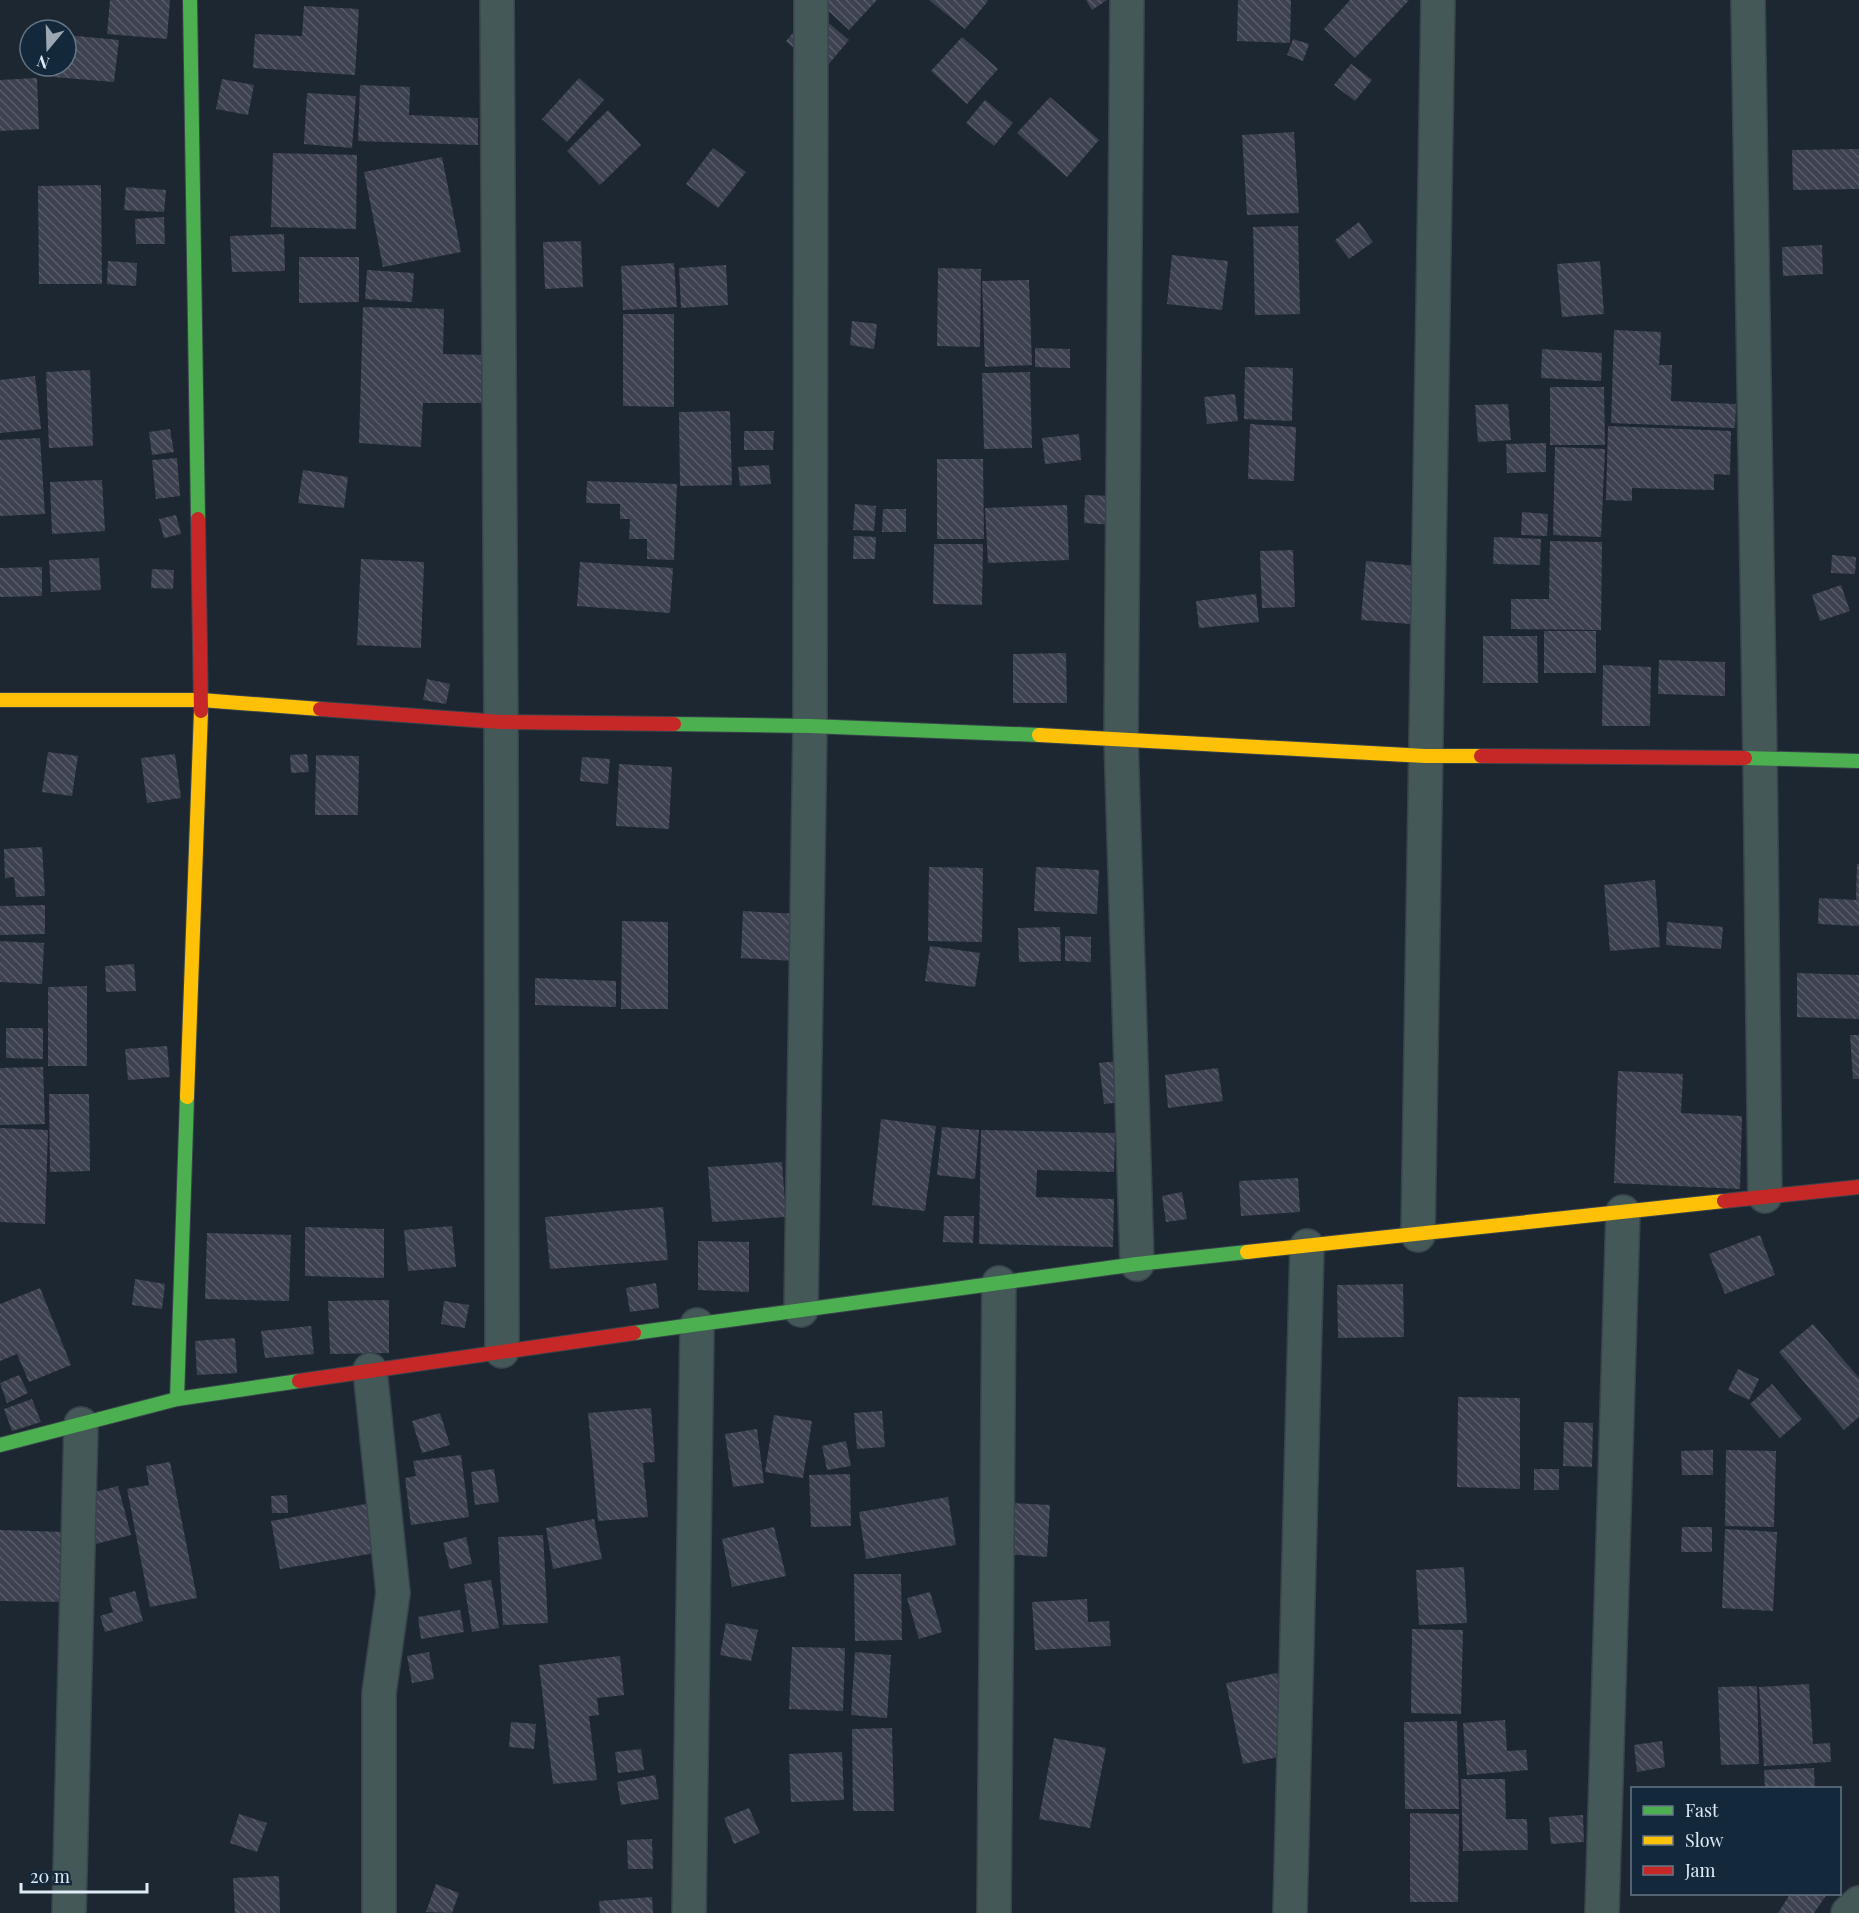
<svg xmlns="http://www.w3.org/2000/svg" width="1859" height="1913" font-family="'Playfair Display',serif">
<defs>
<pattern id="building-back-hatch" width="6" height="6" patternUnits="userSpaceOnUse" patternTransform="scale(1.5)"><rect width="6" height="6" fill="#3e414f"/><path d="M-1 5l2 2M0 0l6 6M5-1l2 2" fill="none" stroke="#595d69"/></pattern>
</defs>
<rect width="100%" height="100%" fill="#1c2731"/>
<!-- building -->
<g fill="url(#building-back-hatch)">
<path d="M110 0H170L167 39 107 34Z"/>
<path d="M823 0H877L849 30 820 3Z"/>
<path d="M929 0H987L988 1 965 29Z"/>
<path d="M1086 0H1107L1092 10Z"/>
<path d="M1238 0H1291L1290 43 1237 41Z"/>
<path d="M1350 0H1409L1355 58 1324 29Z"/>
<path d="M304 6 359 9 355 75 253 68 255 34 302 36Z"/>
<path d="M813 10 849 40 822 72 786 41Z"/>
<path d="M66 35 119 40 114 82 41 76 42 66H66Z"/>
<path d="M962 37 998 69 967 104 931 71Z"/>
<path d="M1293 39 1309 44 1303 61 1287 55Z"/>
<path d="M1351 64 1372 80 1355 101 1334 85Z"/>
<path d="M37 78 39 129 0 131V80Z"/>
<path d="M579 78 604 100 567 142 542 119Z"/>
<path d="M222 79 254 85 248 115 216 109Z"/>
<path d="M360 85 410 87 409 115 478 118V145L358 141Z"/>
<path d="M307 93 356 96 352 148 304 144Z"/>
<path d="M1050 97 1099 140 1067 177 1017 133Z"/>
<path d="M985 100 1013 123 994 146 966 123Z"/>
<path d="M608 110 641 145 600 185 567 151Z"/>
<path d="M1294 132 1299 213 1247 215 1242 135Z"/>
<path d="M713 148 746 172 718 208 686 184Z"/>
<path d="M1859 149V189L1793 190 1792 150Z"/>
<path d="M273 153 357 155 356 229 271 227Z"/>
<path d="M442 157 461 252 383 267 364 172Z"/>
<path d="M101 185 102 284H39L38 186Z"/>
<path d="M126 187 166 190 164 212 124 210Z"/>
<path d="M164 217 165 244H136L135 219Z"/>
<path d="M1359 222 1373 242 1349 259 1335 240Z"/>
<path d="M1298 226 1300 314 1255 315 1253 227Z"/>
<path d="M284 234 285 271 232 272 230 236Z"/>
<path d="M581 241 583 287 545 289 543 242Z"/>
<path d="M1822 245 1823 274 1783 276 1782 247Z"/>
<path d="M1172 255 1228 261 1222 310 1167 304Z"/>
<path d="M299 257H359V302L299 303Z"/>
<path d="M108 261 137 263 136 286 107 284Z"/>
<path d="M1600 261 1604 314 1562 317 1557 264Z"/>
<path d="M674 263 677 307 623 310 621 266Z"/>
<path d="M726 265 728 305 681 308 679 268Z"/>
<path d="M938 268 981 269 980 347 937 346Z"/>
<path d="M367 270 414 273 412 302 365 299Z"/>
<path d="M1029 280 1032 365 985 367 982 281Z"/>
<path d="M363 307 444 309 443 354 485 355 484 403H423L421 447 359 443Z"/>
<path d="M623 314H674V407L623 406Z"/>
<path d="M852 321 877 324 874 349 850 345Z"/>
<path d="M1614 330 1661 332 1659 365H1672L1671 401 1736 404 1735 428 1611 423Z"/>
<path d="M1035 348 1070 349V368L1035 367Z"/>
<path d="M1542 349 1602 353 1601 381 1541 378Z"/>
<path d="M1245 367 1293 368 1292 421 1244 419Z"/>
<path d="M90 370 93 446 49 448 46 372Z"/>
<path d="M1030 372 1032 448 984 449 982 373Z"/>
<path d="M35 376 41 429 0 433V380Z"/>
<path d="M1550 387H1604L1605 445H1550Z"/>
<path d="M1235 394 1238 421 1207 424 1204 397Z"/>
<path d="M1508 404 1511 440 1478 442 1475 405Z"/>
<path d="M730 411 732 485 680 486 679 412Z"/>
<path d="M1250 424 1296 427 1294 481 1248 479Z"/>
<path d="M1608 426 1731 431 1730 475 1714 474V490L1632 488V501L1606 500Z"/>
<path d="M170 429 174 452 152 455 149 432Z"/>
<path d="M744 431H774L773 450H744Z"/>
<path d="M1079 434 1081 460 1045 464 1042 438Z"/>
<path d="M40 438 45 514 0 516V440Z"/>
<path d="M1546 443V472L1507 473 1506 444Z"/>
<path d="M1555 447 1605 449 1601 537 1553 535Z"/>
<path d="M177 458 180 496 156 499 152 460Z"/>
<path d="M937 459H983L984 539H937Z"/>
<path d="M769 465 771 484 740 486 738 467Z"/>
<path d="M303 470 348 477 344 508 298 503Z"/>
<path d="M102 480 105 531 52 534 50 482Z"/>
<path d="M587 481 677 484 674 560 647 559V539H629L630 519H620V504L586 503Z"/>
<path d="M1085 495 1116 496 1114 525 1084 523Z"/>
<path d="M855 504 876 506 874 531 853 530Z"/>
<path d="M1067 505 1069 560 988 563 985 508Z"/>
<path d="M883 509H906V532H882Z"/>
<path d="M1522 512 1548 514 1547 536 1521 535Z"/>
<path d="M176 515 181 534 164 538 159 519Z"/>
<path d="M854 536 876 537 875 559H853Z"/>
<path d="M1494 537 1541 539 1540 565 1493 564Z"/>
<path d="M1550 541 1602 542 1601 630 1511 629V599H1549Z"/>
<path d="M934 544H983L982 605 933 604Z"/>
<path d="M1293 550 1295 607 1262 608 1260 551Z"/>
<path d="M1832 555 1856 557 1855 574 1831 573Z"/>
<path d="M99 558 101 590 51 592 49 560Z"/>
<path d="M361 559 424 562 421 648 357 645Z"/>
<path d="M1366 561 1428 567 1423 625 1361 620Z"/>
<path d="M580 562 673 568 670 613 577 606Z"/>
<path d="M42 567V596L0 597V568Z"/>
<path d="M152 569 174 570 173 589 151 588Z"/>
<path d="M1841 585 1850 611 1820 621 1812 595Z"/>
<path d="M1256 594 1259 622 1199 628 1196 601Z"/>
<rect x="1544" y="631" width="52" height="42"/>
<path d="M1483 636H1537L1538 683H1483Z"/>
<path d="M1066 653 1067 703H1013V654Z"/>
<path d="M1659 660 1725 662V696L1658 694Z"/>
<path d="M1603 665 1651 667 1650 726H1602Z"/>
<path d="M427 679 450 684 446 704 423 700Z"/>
<path d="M48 752 78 756 72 796 42 792Z"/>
<path d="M175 754 181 798 147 803 141 758Z"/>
<path d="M307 754 309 772 291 773 290 755Z"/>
<path d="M316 755 359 756 358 815H315Z"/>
<path d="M582 757 610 759 608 784 580 781Z"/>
<path d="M619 764 672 767 669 829 616 826Z"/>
<path d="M42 847 45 896 16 897 14 877 5 878 4 849Z"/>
<path d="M1857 864H1859V926L1818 924 1819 898 1856 900Z"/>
<path d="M929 867 983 868 982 942 928 941Z"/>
<path d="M1036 867 1099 870 1097 914 1034 911Z"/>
<path d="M1655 880 1660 947 1610 951 1604 885Z"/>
<path d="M45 905V934L0 935V906Z"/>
<path d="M743 911 798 914 795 961 741 958Z"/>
<path d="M622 921 668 922V1009H621Z"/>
<path d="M1667 922 1723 927 1721 949 1666 945Z"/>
<path d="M1060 927 1061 961 1019 962 1018 928Z"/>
<path d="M1065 936 1091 937V962L1065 961Z"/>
<path d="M0 941 44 943 42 984 0 982Z"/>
<path d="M930 946 980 953 975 987 925 981Z"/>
<path d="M134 964 136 991 106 992 105 966Z"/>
<path d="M1797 973 1859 975V1019L1797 1017Z"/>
<path d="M535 978 616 981V1007L535 1005Z"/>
<path d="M87 986V1066H48V987Z"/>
<path d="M6 1028H43V1059L6 1058Z"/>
<path d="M1850 1035H1859V1079H1853Z"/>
<path d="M167 1046 170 1077 128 1080 125 1049Z"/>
<path d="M1129 1060 1133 1101 1104 1104 1099 1063Z"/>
<path d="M43 1067 45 1124 0 1125V1068Z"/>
<path d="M1218 1068 1223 1101 1168 1108 1165 1075Z"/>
<path d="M1618 1071 1683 1074 1681 1113 1742 1116 1740 1189 1614 1183Z"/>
<path d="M49 1094H89L90 1171 50 1172Z"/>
<path d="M881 1119 936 1126 925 1211 872 1205Z"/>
<path d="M942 1127 979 1130 975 1179 937 1175Z"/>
<path d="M0 1128 48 1130 45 1224 0 1222Z"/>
<path d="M981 1130 1115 1133 1114 1172 1037 1170 1036 1197 1114 1199 1113 1247 979 1244Z"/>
<path d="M782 1162 786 1217 712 1222 708 1167Z"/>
<path d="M1298 1178 1300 1212 1241 1216 1239 1181Z"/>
<path d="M1182 1192 1187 1219 1166 1222 1162 1196Z"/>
<path d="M663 1207 668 1260 550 1269 545 1217Z"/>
<path d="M944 1216H974L973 1243 943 1242Z"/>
<path d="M452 1226 456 1267 408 1271 404 1230Z"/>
<path d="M305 1227 384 1229V1278L305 1276Z"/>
<path d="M207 1233 291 1235 289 1301 205 1299Z"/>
<path d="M1760 1235 1775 1275 1725 1294 1709 1254Z"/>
<path d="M698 1241 749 1242V1292L698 1290Z"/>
<path d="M135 1279 165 1284 162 1309 132 1305Z"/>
<path d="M656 1283 659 1308 630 1312 626 1288Z"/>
<path d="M1403 1284 1404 1337 1338 1338 1337 1285Z"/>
<path d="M40 1288 71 1365 29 1382 17 1354 0 1361V1304Z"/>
<path d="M389 1300V1353L330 1354 328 1301Z"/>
<path d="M444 1301 469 1305 465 1328 441 1324Z"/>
<path d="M1813 1324 1859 1378V1417L1844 1430 1779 1352Z"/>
<path d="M311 1326 314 1354 265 1358 261 1331Z"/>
<path d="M235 1338 237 1373 197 1375 195 1341Z"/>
<path d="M1738 1369 1759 1379 1749 1400 1728 1390Z"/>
<path d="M19 1375 28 1393 7 1403 0 1383Z"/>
<path d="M1772 1384 1802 1419 1780 1438 1750 1404Z"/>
<path d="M1458 1397 1520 1398V1489L1457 1487Z"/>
<path d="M32 1399 41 1422 12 1431 4 1409Z"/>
<path d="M651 1408 655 1462 643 1463 648 1517 598 1521 588 1413Z"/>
<path d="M882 1411 885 1447 857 1449 854 1413Z"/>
<path d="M440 1413 450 1445 422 1453 412 1421Z"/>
<path d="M774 1415 812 1421 803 1478 765 1472Z"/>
<path d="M1564 1422 1593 1423 1592 1467 1563 1466Z"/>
<path d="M757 1429 764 1483 733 1487 725 1434Z"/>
<path d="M846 1441 851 1466 827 1470 822 1446Z"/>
<path d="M1713 1450V1475H1682L1681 1451Z"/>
<path d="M1726 1450 1776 1451 1774 1527 1725 1526Z"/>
<path d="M461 1455 469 1517 411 1525 405 1478 416 1476 413 1461Z"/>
<path d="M170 1462 197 1598 150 1607 127 1489 149 1485 146 1466Z"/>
<path d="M494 1469 499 1502 475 1505 471 1472Z"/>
<rect x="1534" y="1469" width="25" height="21"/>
<path d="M850 1474 851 1526 811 1527 809 1475Z"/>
<path d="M118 1486 131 1535 88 1546 75 1497Z"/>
<path d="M287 1495 288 1513H272L271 1496Z"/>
<path d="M948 1497 956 1545 866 1559 859 1512Z"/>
<path d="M994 1502 1050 1505 1047 1557 991 1553Z"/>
<path d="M371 1503 381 1552 280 1569 271 1521Z"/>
<path d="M594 1519 602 1559 553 1569 546 1528Z"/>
<path d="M774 1527 786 1576 732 1587 722 1539Z"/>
<path d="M1682 1527H1712V1552H1681Z"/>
<path d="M1725 1529 1777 1532 1773 1611 1722 1608Z"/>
<path d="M0 1530 66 1532 65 1602 0 1601Z"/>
<path d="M543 1535 548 1623 503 1625 498 1537Z"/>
<path d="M466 1537 472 1564 450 1569 443 1543Z"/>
<path d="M1464 1567 1467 1623 1419 1625 1416 1570Z"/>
<path d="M854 1574H901L902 1640 855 1641Z"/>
<path d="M491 1580 499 1628 472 1632 464 1584Z"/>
<path d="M135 1591 143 1621 105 1632 100 1616 113 1612 109 1598Z"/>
<path d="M930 1592 942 1632 919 1639 907 1598Z"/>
<path d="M1087 1599 1088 1622 1109 1621 1111 1646 1035 1650 1032 1602Z"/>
<path d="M460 1610 464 1632 421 1639 418 1617Z"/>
<path d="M726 1623 758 1630 751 1661 720 1655Z"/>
<path d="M1412 1629 1463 1630 1461 1714 1411 1713Z"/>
<path d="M792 1647 845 1648 843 1711 789 1709Z"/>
<path d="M429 1652 434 1679 412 1683 407 1656Z"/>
<path d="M855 1652 891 1655 887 1718 851 1715Z"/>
<path d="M620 1656 624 1695 597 1698 599 1715 589 1716 597 1780 553 1784 539 1665Z"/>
<path d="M1277 1673 1294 1754 1243 1764 1226 1683Z"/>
<path d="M1809 1684 1813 1744 1830 1743 1831 1762 1764 1766 1759 1687Z"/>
<path d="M1757 1686 1759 1764 1721 1765 1718 1687Z"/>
<path d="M1505 1720 1507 1751 1526 1750 1528 1770 1467 1775 1463 1723Z"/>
<path d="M1457 1721 1459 1809H1405L1404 1722Z"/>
<path d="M511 1722 536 1724 534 1749 509 1747Z"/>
<path d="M892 1728 894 1811H853L852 1729Z"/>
<path d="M1054 1738 1106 1748 1090 1828 1039 1819Z"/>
<path d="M1662 1741 1665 1767 1637 1772 1634 1745Z"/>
<path d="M641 1749 644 1770 618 1773 615 1752Z"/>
<path d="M842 1752 844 1800 791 1802 789 1754Z"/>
<path d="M1814 1768 1815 1788H1765L1764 1770Z"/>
<path d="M655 1775 659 1799 621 1805 617 1782Z"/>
<path d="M1461 1779H1505L1506 1819H1527L1528 1850 1463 1851Z"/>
<path d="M749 1808 760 1833 734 1844 724 1818Z"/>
<path d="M1410 1813 1459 1814 1458 1902H1410Z"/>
<path d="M239 1814 267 1823 257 1852 230 1843Z"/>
<path d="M1583 1815 1584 1842 1551 1844 1549 1817Z"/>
<path d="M652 1839 653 1869H628L627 1840Z"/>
<path d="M279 1876 280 1913H235L233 1878Z"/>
<path d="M436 1884 459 1893 452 1913 426 1912Z"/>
<path d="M1790 1894H1827L1814 1913H1778Z"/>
<path d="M652 1897 653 1913H600L599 1901Z"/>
</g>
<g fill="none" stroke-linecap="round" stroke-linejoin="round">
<defs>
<g id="street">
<path d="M497 0 501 722 502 1351"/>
<path d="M1127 0 1121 738 1137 1264"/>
<path d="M1748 0 1760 758 1765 1196"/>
<path d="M1418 1235 1438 0"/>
<path d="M801 1310 810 726 811 0"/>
<path d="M370 1370 393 1593 379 1693V1913"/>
<path d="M69 1913 81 1424"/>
<path d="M689 1913 697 1325"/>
<path d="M994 1913 999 1283"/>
<path d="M1290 1913 1307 1246"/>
<path d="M1602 1913 1623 1212"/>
<path d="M1848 1913 1859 1903"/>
</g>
<g id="fast">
<path d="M190 0 198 519"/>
<path d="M674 724 810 726 1039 735"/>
<path d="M1745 758 1859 761"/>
<path d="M634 1333 1137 1264 1247 1252"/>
<path d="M177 1399 187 1097"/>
<path d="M0 1445 177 1399 299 1381"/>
</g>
<g id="slow">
<path d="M0 700H201L320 709"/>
<path d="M1039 735 1425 756H1481"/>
<path d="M187 1097 201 711"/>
<path d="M1247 1252 1724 1201"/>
</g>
<g id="jam">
<path d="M198 519 201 711"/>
<path d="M320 709 501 722 674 724"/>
<path d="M1481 756 1745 758"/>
<path d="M1724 1201 1859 1187"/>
<path d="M299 1381 634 1333"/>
</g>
</defs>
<!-- street casing -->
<use href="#street" stroke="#39434b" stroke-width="36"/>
<!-- fast casing -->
<use href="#fast" stroke="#39434b" stroke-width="16"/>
<!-- slow casing -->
<use href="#slow" stroke="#39434b" stroke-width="16"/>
<!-- jam casing -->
<use href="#jam" stroke="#39434b" stroke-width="16"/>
<!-- street -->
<use href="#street" stroke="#445857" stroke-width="33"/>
<!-- fast -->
<use href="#fast" stroke="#4caf50" stroke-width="14"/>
<!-- slow -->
<use href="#slow" stroke="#ffc107" stroke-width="14"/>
<!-- jam -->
<use href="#jam" stroke="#c62828" stroke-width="14"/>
</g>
<!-- legend -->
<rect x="1631" y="1787" width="210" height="108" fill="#13283a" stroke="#657686" stroke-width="1.5"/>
<rect x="1643" y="1806" width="30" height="9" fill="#4caf50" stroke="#657686" stroke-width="1.5"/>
<text x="1685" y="1817" font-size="18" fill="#dfecf8">Fast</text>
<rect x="1643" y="1836" width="30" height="9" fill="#ffc107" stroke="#657686" stroke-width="1.5"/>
<text x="1685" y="1847" font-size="18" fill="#dfecf8">Slow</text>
<rect x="1643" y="1866" width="30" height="9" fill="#c62828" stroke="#657686" stroke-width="1.5"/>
<text x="1685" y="1877" font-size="18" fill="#dfecf8">Jam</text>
<!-- north arrow -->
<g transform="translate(48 48) rotate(199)"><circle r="28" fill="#13283a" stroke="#657686" stroke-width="1.5"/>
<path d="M0-4.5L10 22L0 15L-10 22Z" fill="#9ba7b2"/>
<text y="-9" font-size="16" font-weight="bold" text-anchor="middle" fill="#dfecf8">N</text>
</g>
<!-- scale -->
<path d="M21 1883v9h126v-9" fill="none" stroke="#dfecf8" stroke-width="3"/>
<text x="30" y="1883" font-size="18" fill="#dfecf8" stroke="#13283a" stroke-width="4.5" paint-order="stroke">20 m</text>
</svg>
